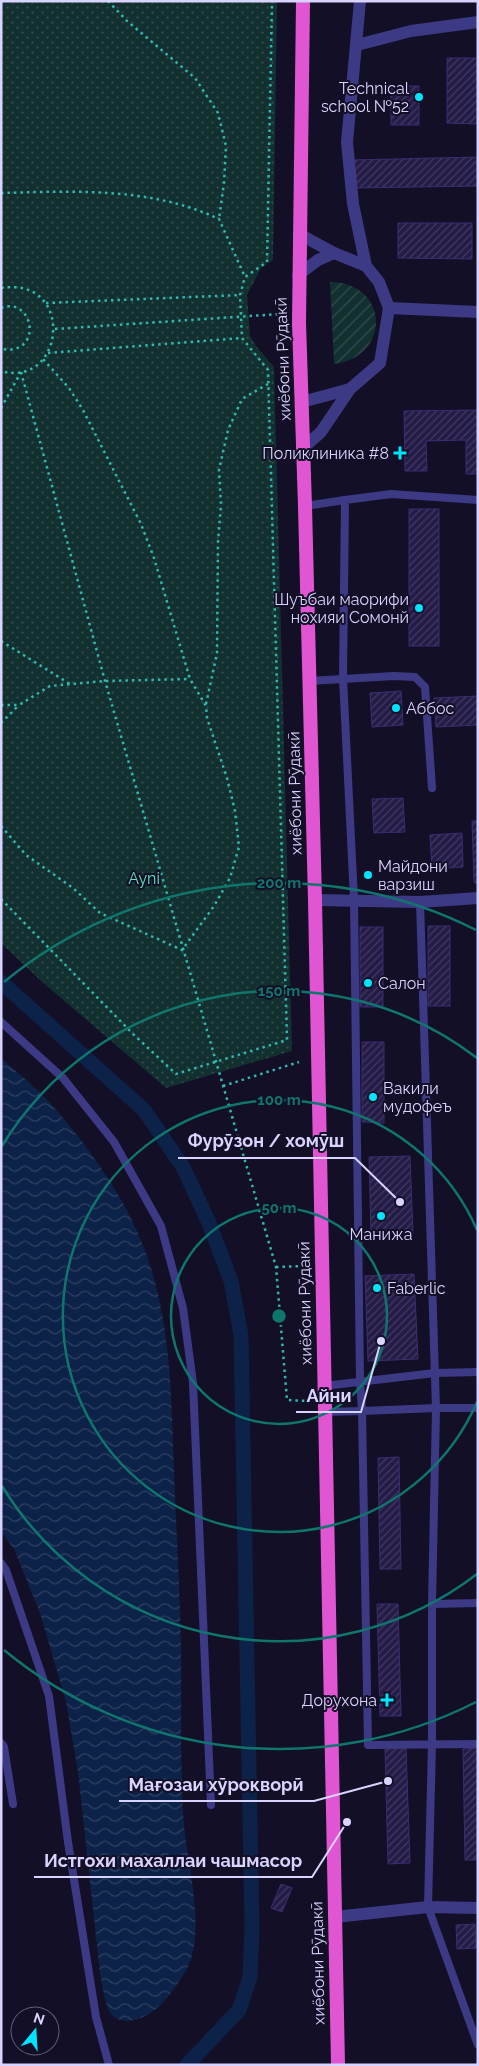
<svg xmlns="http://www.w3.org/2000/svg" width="479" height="2066" font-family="Raleway,sans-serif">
<defs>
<pattern id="park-dots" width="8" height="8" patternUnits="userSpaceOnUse" patternTransform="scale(1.25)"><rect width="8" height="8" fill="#12302f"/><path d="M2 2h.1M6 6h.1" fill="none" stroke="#344d4e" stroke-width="1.8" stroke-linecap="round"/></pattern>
<pattern id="garden-furrows" width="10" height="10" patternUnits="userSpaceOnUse" patternTransform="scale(1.25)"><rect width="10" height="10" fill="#12302f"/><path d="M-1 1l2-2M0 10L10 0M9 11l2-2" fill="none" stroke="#344d4e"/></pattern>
<pattern id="water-waves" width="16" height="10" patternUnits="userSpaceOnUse" patternTransform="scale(1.25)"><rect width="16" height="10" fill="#0c2248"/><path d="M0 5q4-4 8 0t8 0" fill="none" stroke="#2f4163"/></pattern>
<pattern id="building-hatch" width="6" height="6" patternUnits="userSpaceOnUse" patternTransform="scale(1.25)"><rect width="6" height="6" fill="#241b47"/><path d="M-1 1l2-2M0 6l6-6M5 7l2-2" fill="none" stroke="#433b63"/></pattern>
</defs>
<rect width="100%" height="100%" fill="#130f26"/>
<!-- park -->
<path fill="url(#park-dots)" d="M1 1H277L273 260 261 268 247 295 250 336 256 346 274 367 292 1051 166 1088 40 980 1 943Z"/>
<!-- garden -->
<path fill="url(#garden-furrows)" d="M330 282C389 282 392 357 334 364Z"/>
<!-- water -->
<path fill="url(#water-waves)" d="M1 1058C20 1075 42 1092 58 1112 92 1152 125 1198 144 1248 171 1318 171 1393 174 1468 176 1529 180 1590 181 1651 182 1694 180 1737 182 1780 182 1798 183 1817 185 1835 190 1872 206 1940 185 1972 172 1993 155 2019 128 2021 124 2021 117 2020 113 2016 104 2007 103 1985 100 1973L78 1772 66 1702 40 1613 14 1549 1 1532Z"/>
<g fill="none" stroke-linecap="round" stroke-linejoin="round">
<!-- canal -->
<path stroke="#0c2248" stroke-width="15" d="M1 982 144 1110 183 1167 209 1223 231 1281 241 1335 252 1928 250 1977 239 2010 187 2065"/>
</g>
<!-- building -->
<g fill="url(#building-hatch)" stroke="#3b2d73">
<path d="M447 58H478V124L447 123Z"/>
<rect x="391" y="86" width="28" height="39"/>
<path d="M478 157V186L353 188 352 160Z"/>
<path d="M398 223H472V259L398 258Z"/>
<path d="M478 410V474H466V440L426 441 427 471H405L404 411Z"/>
<rect x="409" y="509" width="30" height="137"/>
<path d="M401 691 403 725 372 727 370 693Z"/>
<path d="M478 696V725L436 727 434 698Z"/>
<path d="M403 798 405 832 374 833 372 799Z"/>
<path d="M472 821H478V885L474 882Z"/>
<path d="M462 833 463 867 432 869 430 835Z"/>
<rect x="428" y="926" width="22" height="80"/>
<rect x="360" y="927" width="23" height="80"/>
<path d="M362 1042H384V1123L362 1122Z"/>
<path d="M410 1156 413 1234 371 1235 369 1157Z"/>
<path d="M414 1274 418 1359 368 1361 365 1276Z"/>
<path d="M399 1457 401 1569H380L378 1458Z"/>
<path d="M377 1604H398L401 1716H380Z"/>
<path d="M406 1748 410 1863 388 1864 385 1749Z"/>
<path d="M478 1748V1860H465L463 1749Z"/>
<path d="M281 1884 292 1888 282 1912 271 1908Z"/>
<path d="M475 1924 476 1948 457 1949 456 1925Z"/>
</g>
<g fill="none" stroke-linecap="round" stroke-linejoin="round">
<!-- path -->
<g stroke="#2fb8b0" stroke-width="2.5" stroke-dasharray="2.5 4" stroke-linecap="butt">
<path d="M108 1 127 21 195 78 218 113 226 146 224 183 219 219"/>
<path d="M1 193C74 191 151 187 219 219L245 277"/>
<path d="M1 281 3 288"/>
<path d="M1 288C76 276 65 389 1 371"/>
<path d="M46 303 240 295"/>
<path d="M1 308C33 295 45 356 1 349"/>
<path d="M55 329 280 314"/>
<path d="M48 353 242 338"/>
<path d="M21 372 105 681 276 1267 287 1400 308 1401"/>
<path d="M1 408 21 372"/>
<path d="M1 641 70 684"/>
<path d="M206 704 217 653 218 542 221 505 219 470 228 430 242 399 268 384"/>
<path d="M1 705H19L50 686 105 681 190 679"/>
<path d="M1 723 19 705"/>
<path d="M1 826 26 855 73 888 100 913 182 950 214 906 230 878 239 847 235 811 227 778 207 718 206 706 190 679 154 558 141 524 83 410 69 388 43 359"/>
<path d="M1 899 133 1034 176 1074 287 1040 268 370 242 338 240 295 245 277 267 262 272 1"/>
<path d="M223 1086 299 1062"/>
<path d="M276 1267 303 1266"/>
</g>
<!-- service -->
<g stroke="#3d3a85" stroke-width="8">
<path d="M305 506 345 500"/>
<path d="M309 681 394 676 415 677 425 687 432 788"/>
<path d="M420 902 436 1408H478"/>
<path d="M1 1022 63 1078 114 1142 161 1226 183 1308 193 1383 211 1805"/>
<path d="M324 1386 435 1373 478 1372"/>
<path d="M324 1412 362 1411 360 1381 354 899 343 678 345 500 391 494 478 500"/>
<path d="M1 1563 6 1570 49 1696 68 1842 96 2017 109 2065"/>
<path d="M478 1603 432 1604 436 1408 362 1411 368 1745 478 1744"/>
<path d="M432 1604V1744L428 1907 478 2045"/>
<path d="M1 1743 4 1747 13 1804"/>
</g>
<!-- minor -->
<g stroke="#3d3a85" stroke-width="12">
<path d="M360 1 347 142 353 204 366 266 379 282 389 308 478 312"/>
<path d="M357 45 411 31 478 22"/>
<path d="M299 234 334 253 366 266"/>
<path d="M298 275 318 260 334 253"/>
<path d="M302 402 350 389"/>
<path d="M302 449 321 432 350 389 380 363 389 308"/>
<path d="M315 900 420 902 478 898"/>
<path d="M335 1917 428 1907 478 1908"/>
</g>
<!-- trunk -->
<path stroke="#e055d1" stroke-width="14" d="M303 1 299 323 305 506 315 900 338 2065"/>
</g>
<!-- distance rings -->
<g fill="none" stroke="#0f766e" stroke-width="2.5">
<circle cx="279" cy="1316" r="108"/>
<path d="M477 1402A216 216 0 1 1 477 1230"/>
<path d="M477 1574A325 325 0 0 1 2 1486M2 1146A325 325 0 0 1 477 1058"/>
<path d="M476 1702A433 433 0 0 1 4 1650M4 982A433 433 0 0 1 476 930"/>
</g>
<!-- markers -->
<g fill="#00e5ff" stroke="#130f26" stroke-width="2">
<circle cx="419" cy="97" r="5"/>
<path d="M397.5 445.5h5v5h5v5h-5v5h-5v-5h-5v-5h5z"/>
<circle cx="419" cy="608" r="5"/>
<circle cx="396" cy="708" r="5"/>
<circle cx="368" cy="875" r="5"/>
<circle cx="368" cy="983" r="5"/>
<circle cx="373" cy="1097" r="5"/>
<circle cx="381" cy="1216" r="5"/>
<circle cx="377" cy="1288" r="5"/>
<path d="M384.5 1692.5h5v5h5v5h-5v5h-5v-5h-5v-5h5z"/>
</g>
<g text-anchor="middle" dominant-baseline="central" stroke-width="4" stroke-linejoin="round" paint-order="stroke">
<!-- poi labels -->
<g font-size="16" fill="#d9d4ff" stroke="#130f26" text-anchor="start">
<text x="409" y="88" text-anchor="end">Technical<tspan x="409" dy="18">school №52</tspan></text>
<text x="389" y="453" text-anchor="end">Поликлиника #8</text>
<text x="409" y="599" text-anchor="end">Шуъбаи маорифи<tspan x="409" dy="18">нохияи Сомонй</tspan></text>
<text x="406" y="708">Аббос</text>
<text x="378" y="866">Майдони<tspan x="378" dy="18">варзиш</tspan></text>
<text x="378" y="983">Салон</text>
<text x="383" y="1088">Вакили<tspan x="383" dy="18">мудофеъ</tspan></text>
<text x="381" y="1234" text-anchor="middle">Манижа</text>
<text x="387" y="1288">Faberlic</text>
<text x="377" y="1700" text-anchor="end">Дорухона</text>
</g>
<!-- street labels -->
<g font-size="16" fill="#d9d4ff" stroke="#130f26">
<text transform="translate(283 359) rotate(-92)">хиёбони Рӯдакӣ</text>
<text transform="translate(295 793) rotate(-91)">хиёбони Рӯдакӣ</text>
<text transform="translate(305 1303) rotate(-91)">хиёбони Рӯдакӣ</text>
<text transform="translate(318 1963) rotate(-91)">хиёбони Рӯдакӣ</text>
</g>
<!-- park labels -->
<g font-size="16" fill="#5fe0c0" stroke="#130f26">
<text x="144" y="878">Ayni</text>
</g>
</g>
<circle cx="279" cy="1316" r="8" fill="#0f766e" stroke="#130f26" stroke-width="2.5"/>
<g font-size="15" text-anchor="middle" font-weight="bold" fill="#0f766e" stroke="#130f26" stroke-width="4" stroke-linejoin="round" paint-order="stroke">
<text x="279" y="888">200 m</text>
<text x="279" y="996">150 m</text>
<text x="279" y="1105">100 m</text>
<text x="279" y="1213">50 m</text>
</g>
<!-- callouts -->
<path fill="none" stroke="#d9d4ff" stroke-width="2" d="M400 1202L355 1158H178M381 1341L361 1412H296M388 1781L314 1801H119M347 1822L312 1877H34"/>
<g fill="#d9d4ff" stroke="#130f26" stroke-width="2">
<circle cx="400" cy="1202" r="5"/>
<circle cx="381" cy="1341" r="5"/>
<circle cx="388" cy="1781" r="5"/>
<circle cx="347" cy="1822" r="5"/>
</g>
<g font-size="18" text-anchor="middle" font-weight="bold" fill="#d9d4ff" stroke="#130f26" stroke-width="4" stroke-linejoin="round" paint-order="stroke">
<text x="266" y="1147">Фурӯзон / хомӯш</text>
<text x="329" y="1402">Айни</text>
<text x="216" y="1791">Мағозаи хӯрокворӣ</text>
<text x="173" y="1867">Истгохи махаллаи чашмасор</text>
</g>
<!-- border -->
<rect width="479" height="2066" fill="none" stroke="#d9d4ff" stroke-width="5"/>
<!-- north arrow -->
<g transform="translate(35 2031) rotate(18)"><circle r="24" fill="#130f26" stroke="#625e7d"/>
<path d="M0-4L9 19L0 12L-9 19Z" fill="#00e5ff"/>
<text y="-8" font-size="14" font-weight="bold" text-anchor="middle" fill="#d9d4ff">N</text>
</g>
</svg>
